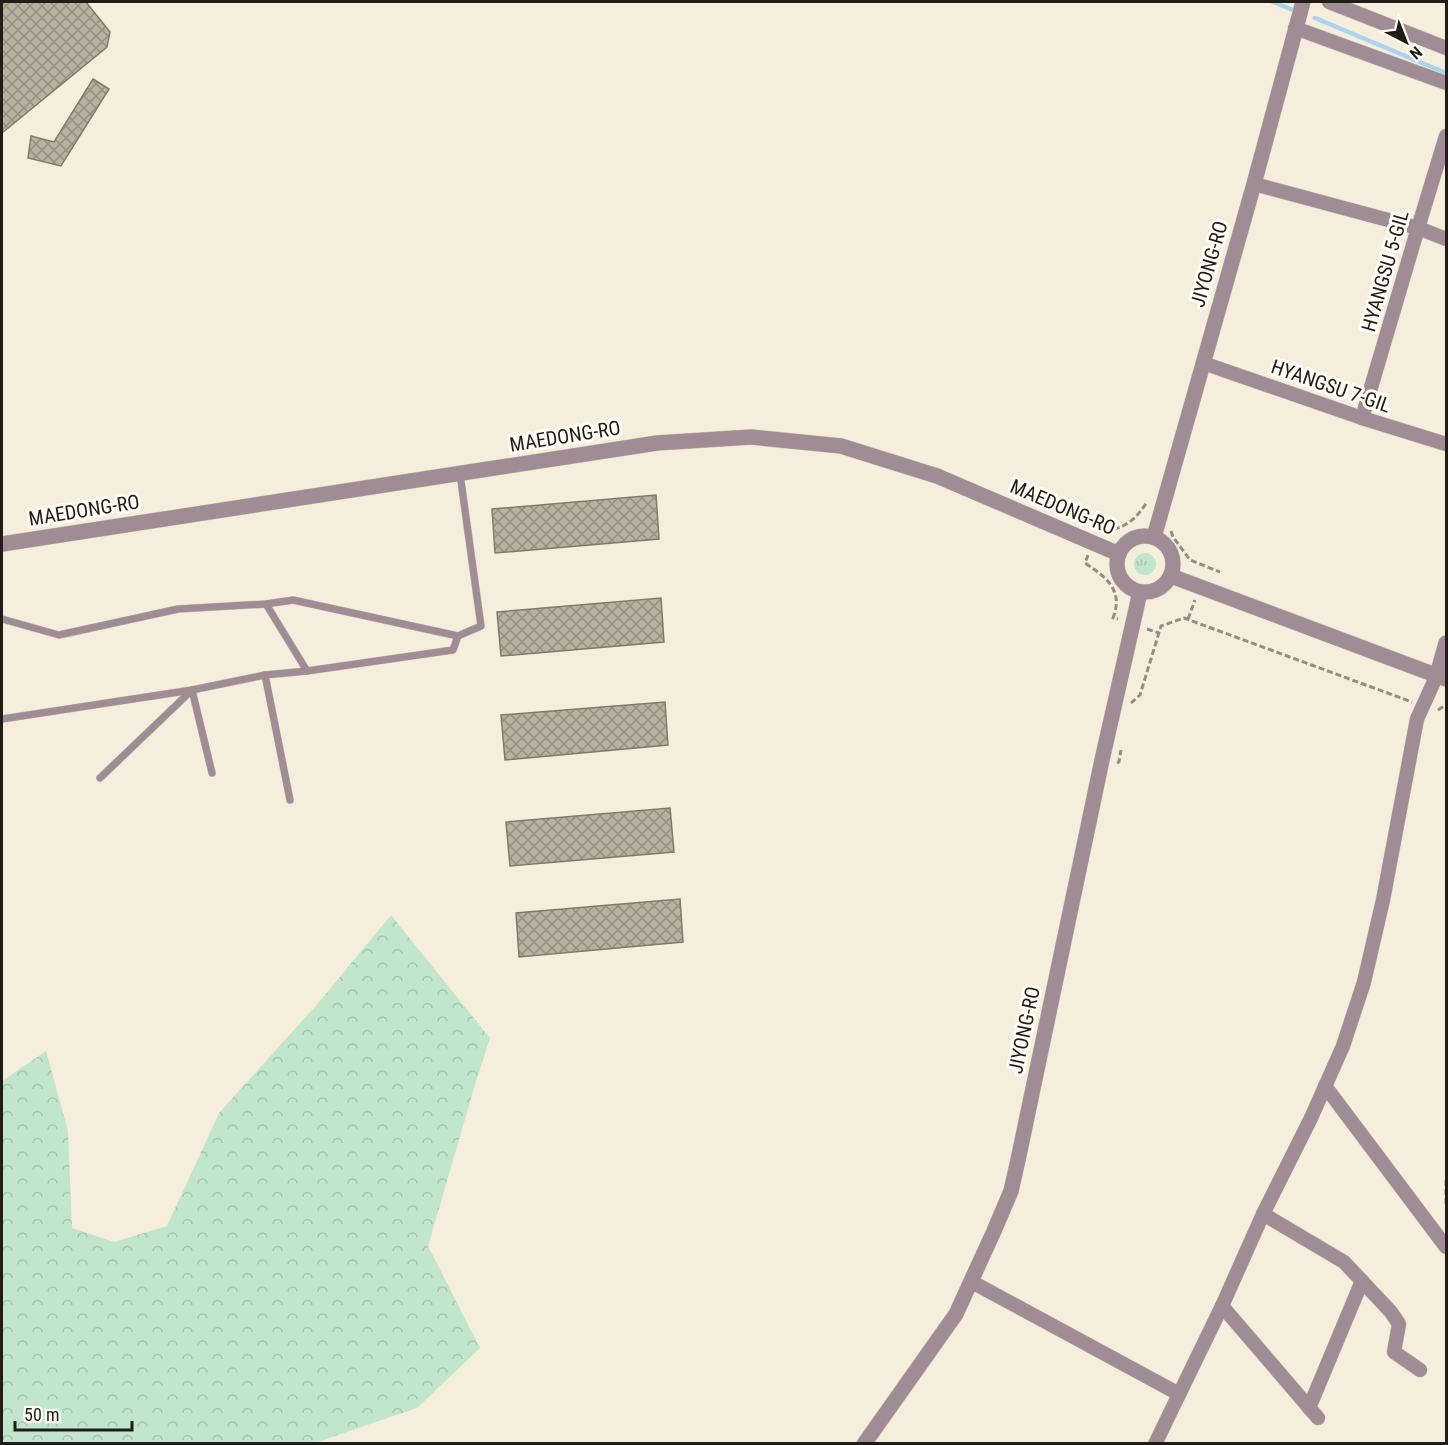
<svg xmlns="http://www.w3.org/2000/svg" width="1448" height="1445" font-family="'Roboto Condensed',sans-serif">
<defs>
<pattern id="grass-tufts" width="24" height="20" patternUnits="userSpaceOnUse" patternTransform="scale(1.5)"><rect width="24" height="20" fill="#c1e6cb"/><path d="M3 7l-1-3M5 7V3M7 7l1-3M15 17l-1-3M17 17v-4M19 17l1-3" fill="none" stroke="#a6c5ae"/></pattern>
<pattern id="forest-crowns" width="20" height="18" patternUnits="userSpaceOnUse" patternTransform="scale(1.5)"><rect width="20" height="18" fill="#c1e6cb"/><path d="M2 6a3 3 0 1 1 6 0M12 15a3 3 0 1 1 6 0" fill="none" stroke="#a6c5ae"/></pattern>
<pattern id="building-cross-hatch" width="8" height="8" patternUnits="userSpaceOnUse" patternTransform="scale(1.5)"><rect width="8" height="8" fill="#b8b1a0"/><path d="M0 0l8 8M0 8l8-8" fill="none" stroke="#958f81"/></pattern>
</defs>
<rect width="100%" height="100%" fill="#f6eedd"/>
<!-- grass -->
<circle fill="url(#grass-tufts)" cx="1145" cy="564" r="11"/>
<!-- forest -->
<path fill="url(#forest-crowns)" d="M391 915 490 1038 477 1078 428 1246 480 1348 417 1408 315 1443H2V1081L46 1051 68 1131 72 1228 114 1242 167 1226 219 1113 320 1001Z"/>
<g fill="none" stroke-linecap="round" stroke-linejoin="round">
<!-- stream -->
<g stroke="#aad3ed" stroke-width="4.5">
<path d="M1273 2 1293 10"/>
<path d="M1315 18 1446 73"/>
</g>
</g>
<!-- building -->
<g fill="url(#building-cross-hatch)" stroke="#817a6b" stroke-width="1.5">
<path d="M2 2H86L110 32 107 47 2 133Z"/>
<path d="M93 79 109 89 61 166 28 158 31 136 54 142Z"/>
<path d="M656 495 659 539 495 553 492 509Z"/>
<path d="M661 598 664 642 501 656 497 612Z"/>
<path d="M665 702 668 745 505 760 501 715Z"/>
<path d="M670 808 674 852 510 866 506 822Z"/>
<path d="M680 899 683 942 519 957 516 913Z"/>
</g>
<g fill="none" stroke-linecap="round" stroke-linejoin="round">
<defs>
<g id="service">
<path d="M266 604 307 671"/>
<path d="M2 619 59 635 178 609 266 604 293 600 458 636 481 626 460 474"/>
<path d="M265 675 290 800"/>
<path d="M2 719 192 690 212 773"/>
<path d="M100 778 192 690 265 675 307 671 453 650 458 636"/>
</g>
<g id="minor">
<path d="M1329 2 1446 48"/>
<path d="M1295 28 1446 83"/>
<path d="M1254 184 1418 228 1446 239"/>
<path d="M1203 363 1362 418 1446 444"/>
<path d="M1362 418 1418 228 1446 136"/>
<path d="M1325 1086 1446 1247"/>
<path d="M1263 1214 1344 1262 1391 1312 1399 1324 1394 1352 1420 1370"/>
<path d="M972 1282 1179 1394"/>
<path d="M1222 1306 1318 1418"/>
<path d="M1309 1408 1362 1281"/>
<path d="M1155 1444 1222 1306 1263 1214 1311 1118 1343 1046 1364 982 1383 900 1417 719 1437 675"/>
</g>
<g id="tertiary">
<circle cx="1145" cy="564" r="28"/>
<path d="M1154 537 1254 184 1303 2"/>
<path d="M2 544 657 443 751 437 841 446 937 476 1119 554"/>
<path d="M1171 576 1446 679"/>
<path d="M1437 675 1446 643"/>
<path d="M864 1444 956 1314 994 1231 1011 1191 1018 1160 1102 760 1140 592"/>
</g>
</defs>
<!-- service casing -->
<use href="#service" stroke="#cfc8b9" stroke-width="8"/>
<!-- minor casing -->
<use href="#minor" stroke="#cfc8b9" stroke-width="15"/>
<!-- tertiary casing -->
<use href="#tertiary" stroke="#cfc8b9" stroke-width="16"/>
<!-- path -->
<g stroke="#948e82" stroke-width="3" stroke-dasharray="6 3" stroke-linecap="butt">
<path d="M1055 508 1110 530C1128 527 1138 516 1147 502"/>
<path d="M1171 531 1173 537 1190 560 1220 572"/>
<path d="M1088 555 1085 563C1106 577 1124 590 1113 618L1118 619"/>
<path d="M1188 619 1195 600"/>
<path d="M1147 629 1159 633"/>
<path d="M1131 703 1140 695 1161 626 1184 618 1412 702"/>
<path d="M1438 710 1446 705"/>
<path d="M1117 763 1119 762 1121 750"/>
<path d="M1446 1180V1204"/>
</g>
<!-- service -->
<use href="#service" stroke="#9f8c94" stroke-width="7"/>
<!-- minor -->
<use href="#minor" stroke="#9f8c94" stroke-width="14"/>
<!-- tertiary -->
<use href="#tertiary" stroke="#9f8c94" stroke-width="15"/>
</g>
<g text-anchor="middle" dominant-baseline="central" stroke-width="6" stroke-linejoin="round" paint-order="stroke">
<!-- street labels -->
<g font-size="20" fill="#201d17" stroke="#fffcf5">
<text transform="translate(1209 264) rotate(-74)">JIYONG-RO</text>
<text transform="translate(1385 271) rotate(-74)">HYANGSU 5-GIL</text>
<text transform="translate(1331 386) rotate(19)">HYANGSU 7-GIL</text>
<text transform="translate(565 436) rotate(-9)">MAEDONG-RO</text>
<text transform="translate(1063 507) rotate(23)">MAEDONG-RO</text>
<text transform="translate(84 510) rotate(-9)">MAEDONG-RO</text>
<text transform="translate(1024 1030) rotate(-78)">JIYONG-RO</text>
</g>
</g>
<!-- border -->
<rect width="1448" height="1445" fill="none" stroke="#201d17" stroke-width="6"/>
<!-- north arrow -->
<g transform="translate(1406 42) rotate(138)" stroke="#fffcf5" stroke-width="4.5" paint-order="stroke">
<path d="M0-4.5L10 22L0 15L-10 22Z" fill="#201d17"/>
<text y="-9" font-size="16" font-weight="bold" text-anchor="middle" fill="#201d17">N</text>
</g>
<!-- scale -->
<path d="M15 1421v9h117v-9" fill="none" stroke="#201d17" stroke-width="3"/>
<text x="24" y="1421" font-size="18" fill="#201d17" stroke="#fffcf5" stroke-width="4.5" paint-order="stroke">50 m</text>
</svg>
